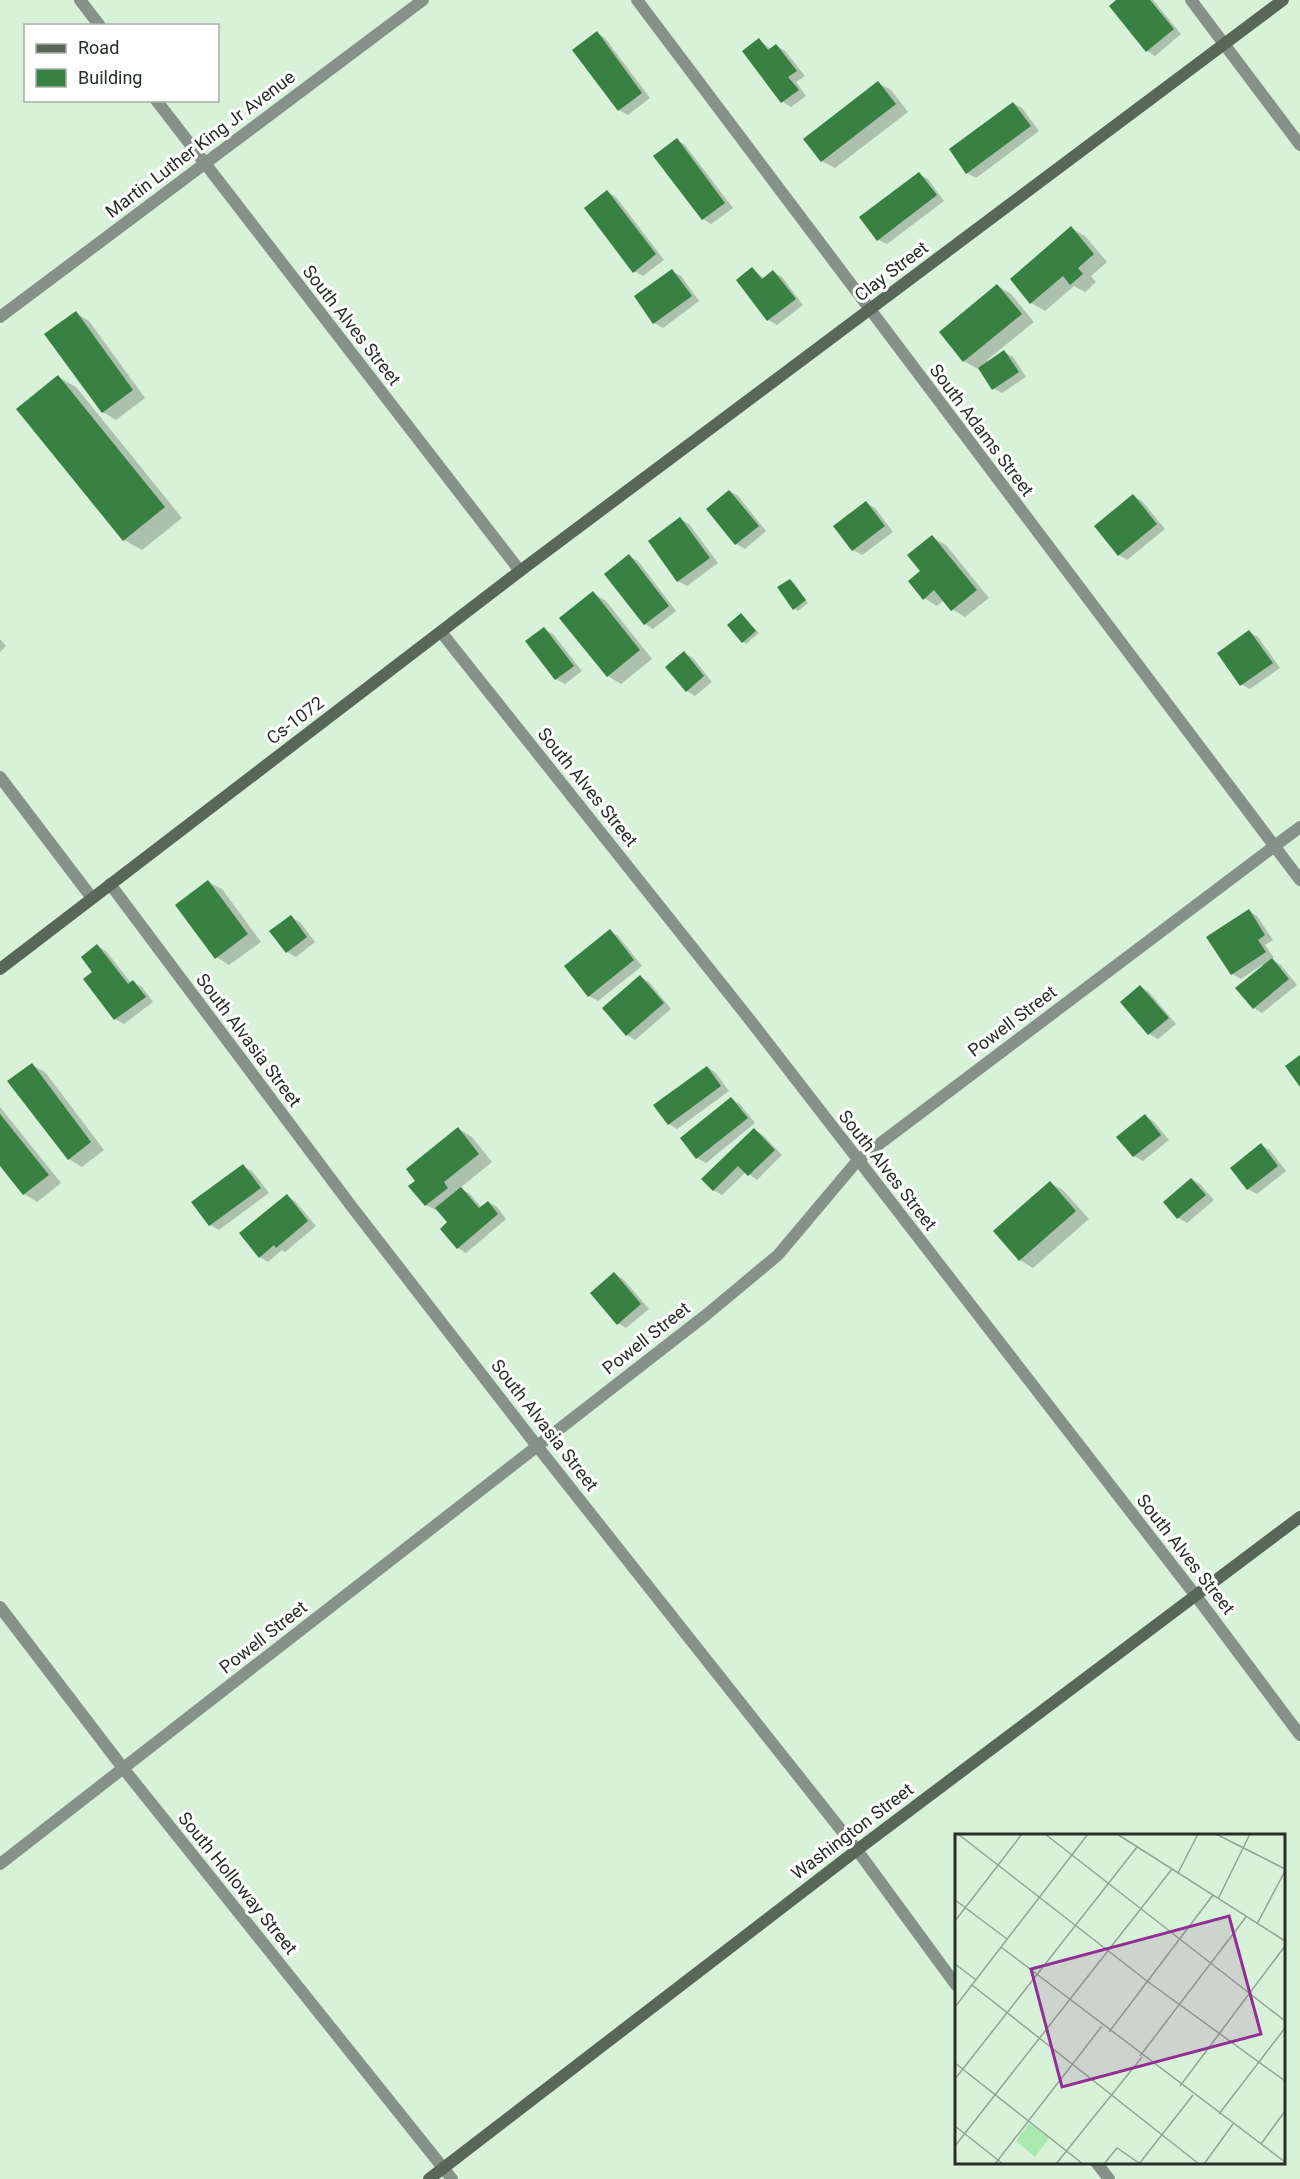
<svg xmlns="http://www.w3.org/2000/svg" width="1300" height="2179" font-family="Roboto,sans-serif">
<rect width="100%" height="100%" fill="#d8f1d9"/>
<!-- shadow -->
<g fill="#0003">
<path d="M1118 0H1153L1181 34 1155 56 1147 51Z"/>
<path d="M597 33 605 38 650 98 628 115 619 110Z"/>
<path d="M759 40 771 49 777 46 785 51 805 76 796 82 806 96 791 107 783 102Z"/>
<path d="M878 83 891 90 908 112 835 168 822 161Z"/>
<path d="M1013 103 1022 108 1039 131 976 178 967 173Z"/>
<path d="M677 140 685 145 733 208 711 224 703 219Z"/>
<path d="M919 174 928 179 944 201 887 244 878 240Z"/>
<path d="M607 192 616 197 664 260 643 276 634 271Z"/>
<path d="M1071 228 1085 236 1107 262 1091 276 1096 282 1085 292 1074 286 1045 311 1031 303Z"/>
<path d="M752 269 765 279 773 272 782 277 803 305 777 325 768 320Z"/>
<path d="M672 271 681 276 699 301 663 328 654 323Z"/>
<path d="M998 286 1011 294 1034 322 987 360 989 362 1004 352 1013 357 1026 377 1002 393 993 388 979 367 978 369 964 361Z"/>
<path d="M76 313 89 321 145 398 116 420 103 412Z"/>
<path d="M58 377 76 387 182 518 142 550 124 540Z"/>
<path d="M730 491 738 496 766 531 745 549 736 544Z"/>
<path d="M1133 496 1142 501 1165 529 1127 560 1119 555Z"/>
<path d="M866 503 875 508 893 532 862 555 853 550 835 526Z"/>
<path d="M680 519 689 524 718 563 687 586 678 581Z"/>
<path d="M932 537 946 545 989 598 965 617 952 609 944 600 937 606 924 598 922 571Z"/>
<path d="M629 556 638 561 676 611 653 629 645 624Z"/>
<path d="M790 580 794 583 808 603 798 611 794 608Z"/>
<path d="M593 593 606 601 652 659 621 684 608 676Z"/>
<path d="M741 614 759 633 746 644 743 641Z"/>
<path d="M544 629 553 634 582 671 565 684 556 679Z"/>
<path d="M1249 632 1258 637 1280 668 1250 689 1241 684Z"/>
<path d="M0 639 6 646 0 652Z"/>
<path d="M684 653 693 658 712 682 695 696 687 691Z"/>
<path d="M208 882 222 889 261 942 229 965 216 957Z"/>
<path d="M1249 911 1257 916 1273 940 1265 945 1274 958 1271 959 1281 965 1297 985 1262 1013 1254 1008 1263 967 1262 965 1241 979 1232 974Z"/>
<path d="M291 917 300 922 315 942 296 957 287 952 271 932Z"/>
<path d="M610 931 618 936 642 966 598 1001 589 996Z"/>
<path d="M97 946 106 951 131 983 133 982 142 987 153 1002 124 1024 115 1019 85 979 94 972Z"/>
<path d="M640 977 649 982 671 1009 635 1040 627 1035Z"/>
<path d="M1141 987 1149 992 1176 1024 1158 1039 1149 1034 1122 1002Z"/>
<path d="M32 1065 45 1072 104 1150 82 1167 69 1159Z"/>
<path d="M707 1067 715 1072 729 1091 677 1129 669 1124Z"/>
<path d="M731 1099 740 1104 755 1123 706 1163 697 1158Z"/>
<path d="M0 1107 61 1183 37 1202 24 1194 0 1164Z"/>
<path d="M1145 1116 1153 1121 1169 1140 1143 1161 1134 1156Z"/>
<path d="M459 1129 472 1137 492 1162 460 1188 470 1194 482 1208 488 1202 497 1207 506 1219 466 1253 458 1248 449 1222 440 1212 426 1205 417 1181Z"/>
<path d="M754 1130 763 1135 782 1155 757 1180 746 1172 722 1195 713 1190Z"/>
<path d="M1261 1145 1270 1150 1286 1171 1257 1194 1248 1189Z"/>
<path d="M243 1166 252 1171 269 1193 219 1230 210 1225 194 1203Z"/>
<path d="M1192 1179 1200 1184 1214 1200 1187 1223 1178 1218 1165 1203Z"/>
<path d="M1050 1183 1063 1190 1089 1219 1033 1268 1020 1260Z"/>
<path d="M287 1196 295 1201 316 1226 285 1252 282 1250 268 1262 260 1257Z"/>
<path d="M614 1274 623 1279 649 1309 626 1328 618 1323Z"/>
</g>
<!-- building -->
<g fill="#388142">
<path d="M1116 0H1150L1174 29 1146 52 1109 6Z"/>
<path d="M597 31 642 93 618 111 572 50Z"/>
<path d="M759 38 768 50 776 44 797 71 788 77 799 90 781 103 742 51Z"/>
<path d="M878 81 896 104 821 162 803 139Z"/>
<path d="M1013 102 1031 126 966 174 949 149Z"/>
<path d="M677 138 725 203 702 220 653 156Z"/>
<path d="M919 172 937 195 877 241 859 217Z"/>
<path d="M607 190 656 254 633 273 584 208Z"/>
<path d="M1071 226 1094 254 1078 268 1083 274 1070 285 1063 276 1030 304 1010 279Z"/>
<path d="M752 267 762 279 773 270 796 299 767 321 736 280Z"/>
<path d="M672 269 692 296 653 324 634 296Z"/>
<path d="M997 284 1022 314 963 362 939 332Z"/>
<path d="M76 311 133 390 102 413 44 334Z"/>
<path d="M1004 350 1019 372 992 390 978 368Z"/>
<path d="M58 375 165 507 123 541 16 409Z"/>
<path d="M729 490 759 526 735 545 706 509Z"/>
<path d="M1133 494 1157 524 1118 556 1094 526Z"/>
<path d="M866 501 885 526 852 551 833 526Z"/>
<path d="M680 517 710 558 677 582 648 541Z"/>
<path d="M932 535 977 590 951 611 934 590 923 600 908 581 920 571 907 555Z"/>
<path d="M629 554 669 606 644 625 604 574Z"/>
<path d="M790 579 806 600 793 610 777 587Z"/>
<path d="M593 591 640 650 607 677 559 618Z"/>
<path d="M741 613 756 631 742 643 727 625Z"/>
<path d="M544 627 574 666 555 680 525 641Z"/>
<path d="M1249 630 1273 663 1240 686 1217 653Z"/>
<path d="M684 651 704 676 686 692 665 667Z"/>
<path d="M208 880 248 934 215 959 175 905Z"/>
<path d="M1249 909 1265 935 1258 940 1266 952 1231 975 1206 937Z"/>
<path d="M291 915 307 937 286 953 269 931Z"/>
<path d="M610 929 634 960 588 997 564 966Z"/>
<path d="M97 944 128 984 133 980 146 997 114 1020 83 979 92 972 81 957Z"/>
<path d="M1272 958 1289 979 1253 1009 1235 988Z"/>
<path d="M640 975 664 1003 626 1036 602 1008Z"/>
<path d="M1140 985 1169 1018 1148 1035 1120 1002Z"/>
<path d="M1300 1055V1087L1285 1066Z"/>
<path d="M32 1063 91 1142 68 1160 7 1081Z"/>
<path d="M707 1066 721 1086 668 1125 653 1105Z"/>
<path d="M731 1097 748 1118 696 1159 680 1138Z"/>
<path d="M0 1114 49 1175 23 1195 0 1166Z"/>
<path d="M1145 1114 1161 1135 1133 1157 1116 1137Z"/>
<path d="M458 1127 479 1154 444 1182 448 1188 425 1206 408 1186 415 1181 406 1169Z"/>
<path d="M754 1128 775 1150 748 1176 738 1166 713 1191 701 1179Z"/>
<path d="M1261 1143 1278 1166 1247 1190 1230 1168Z"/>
<path d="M243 1164 261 1188 209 1226 191 1202Z"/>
<path d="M1191 1178 1206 1195 1177 1219 1163 1202Z"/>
<path d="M1050 1181 1076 1211 1019 1261 993 1231Z"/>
<path d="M461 1187 479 1208 488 1201 498 1214 457 1249 440 1229 447 1222 435 1208Z"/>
<path d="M287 1194 308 1221 276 1248 274 1245 259 1258 239 1233Z"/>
<path d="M614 1272 641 1304 617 1325 590 1293Z"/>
</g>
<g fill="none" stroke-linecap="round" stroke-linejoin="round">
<!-- street -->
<g stroke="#869187" stroke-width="12">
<path d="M80 0 100 26"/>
<path d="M637 0 1300 880"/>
<path d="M1191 0 1300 145"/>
<path d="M156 100 520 571"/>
<path d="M0 317 423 0"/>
<path d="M441 632 750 1020 1196 1596 1300 1735"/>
<path d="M0 777 92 898"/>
<path d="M110 884 352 1207 537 1446 857 1850 956 1985"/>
<path d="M0 1607 123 1768 452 2179"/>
<path d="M0 1864 706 1315 778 1255 858 1160 1300 827"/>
<path d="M1096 2162 1109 2179"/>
</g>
<!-- secondary -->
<g stroke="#586758" stroke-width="12">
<path d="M0 969 520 571 1283 0"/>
<path d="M429 2179 857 1850 1300 1517"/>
</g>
</g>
<g text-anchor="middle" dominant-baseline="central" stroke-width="6" stroke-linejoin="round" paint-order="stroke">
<!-- street labels -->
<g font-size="18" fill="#263027" stroke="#fff">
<text transform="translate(200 144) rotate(-37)">Martin Luther King Jr Avenue</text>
<text transform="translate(891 271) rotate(-37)">Clay Street</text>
<text transform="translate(352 325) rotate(52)">South Alves Street</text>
<text transform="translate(982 430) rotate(53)">South Adams Street</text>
<text transform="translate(295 720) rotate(-37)">Cs-1072</text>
<text transform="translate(588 787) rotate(51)">South Alves Street</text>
<text transform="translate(1012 1021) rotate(-37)">Powell Street</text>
<text transform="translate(249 1040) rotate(53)">South Alvasia Street</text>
<text transform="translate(888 1170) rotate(52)">South Alves Street</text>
<text transform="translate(646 1338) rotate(-38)">Powell Street</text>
<text transform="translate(545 1425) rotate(52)">South Alvasia Street</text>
<text transform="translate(1186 1554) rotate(52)">South Alves Street</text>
<text transform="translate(263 1637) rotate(-38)">Powell Street</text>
<text transform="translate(852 1831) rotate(-37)">Washington Street</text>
<text transform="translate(238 1883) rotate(51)">South Holloway Street</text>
</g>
</g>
<!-- overview -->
<g transform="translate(955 1834)">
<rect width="330" height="330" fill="#d8f1d9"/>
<path d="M74 289 94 304 80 323 61 307Z" fill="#abe8b0"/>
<path fill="none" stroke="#91a492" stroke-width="1.5" d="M3 0 192 147 330 247M90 0 330 187M162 0 330 107M261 0 330 35M223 39 243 0M263 65 295 0M0 66 52 105M0 87 67 0M302 90 330 37M46 113 330 328M0 130 21 146M17 151 244 330M0 173 133 0M154 198 258 61M185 222 291 83M0 229 128 330M0 245 182 13M225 252 330 112M264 280 330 194M0 292 48 330M306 310 330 277M0 312 217 35M40 330 147 192M101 330 187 223M149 330 162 314 184 329M184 330 238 261M249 330 278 290"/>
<path fill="#922f95" fill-opacity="0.15" stroke="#922f95" stroke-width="3" d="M274 82 306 200 107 253 76 135Z"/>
<rect width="330" height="330" fill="none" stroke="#263027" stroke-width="3"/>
</g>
<!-- legend -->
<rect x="24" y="24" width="195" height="78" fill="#ffffff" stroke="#a8aca9" stroke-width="1.5"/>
<rect x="36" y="44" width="30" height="9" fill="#586758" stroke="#a8aca9" stroke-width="1.5"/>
<text x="78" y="54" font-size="18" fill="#263027">Road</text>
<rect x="36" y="69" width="30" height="18" fill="#388142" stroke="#a8aca9" stroke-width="1.5"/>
<text x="78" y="84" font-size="18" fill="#263027">Building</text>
</svg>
